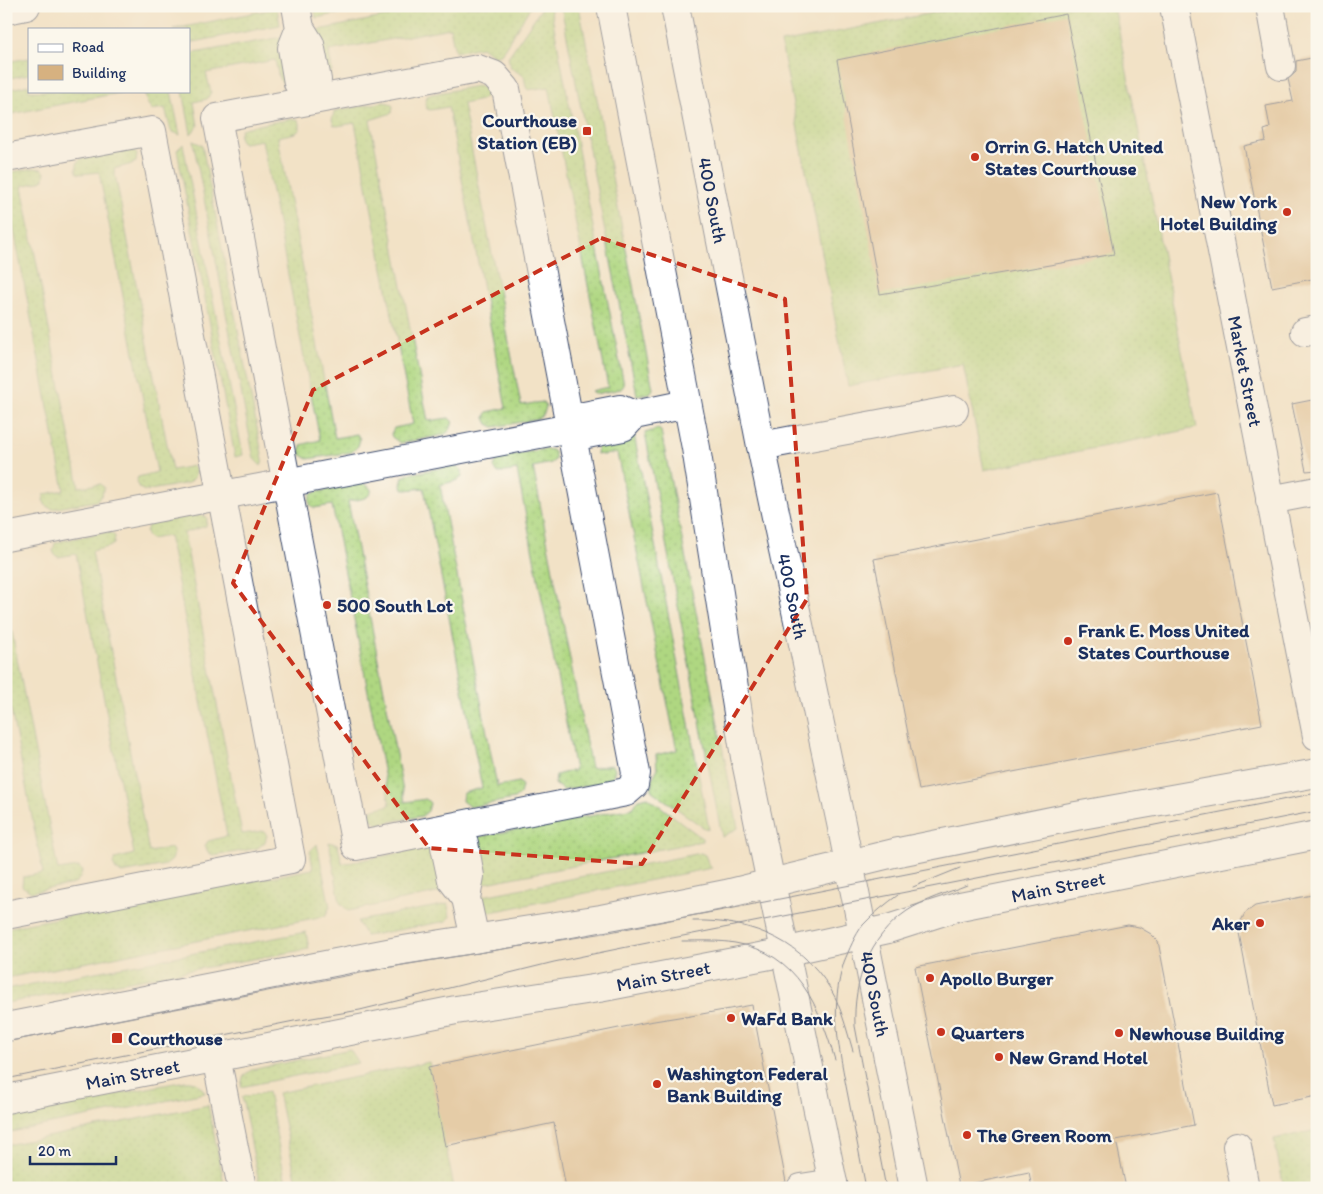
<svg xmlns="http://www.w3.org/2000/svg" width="1323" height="1194" font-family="Itim,sans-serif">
<defs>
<pattern id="grass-dots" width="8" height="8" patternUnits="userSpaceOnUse" patternTransform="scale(1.25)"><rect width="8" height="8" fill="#afd781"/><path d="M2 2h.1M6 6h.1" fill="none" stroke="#96b972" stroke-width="1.8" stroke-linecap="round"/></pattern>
</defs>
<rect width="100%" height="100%" fill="#fbf7ec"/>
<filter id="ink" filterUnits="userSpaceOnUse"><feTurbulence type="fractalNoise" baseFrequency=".02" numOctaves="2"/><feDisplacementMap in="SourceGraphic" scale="10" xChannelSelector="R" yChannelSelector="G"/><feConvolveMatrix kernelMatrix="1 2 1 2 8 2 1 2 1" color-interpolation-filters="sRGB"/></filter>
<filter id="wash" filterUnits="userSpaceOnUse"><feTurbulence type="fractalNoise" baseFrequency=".0096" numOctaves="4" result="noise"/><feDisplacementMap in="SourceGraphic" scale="20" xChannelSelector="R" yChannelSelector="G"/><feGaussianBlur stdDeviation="1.12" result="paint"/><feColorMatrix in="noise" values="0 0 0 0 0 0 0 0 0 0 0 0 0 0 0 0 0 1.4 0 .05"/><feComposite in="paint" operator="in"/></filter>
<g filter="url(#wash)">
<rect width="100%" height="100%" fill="#f2e2c6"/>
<!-- grass -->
<g fill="url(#grass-dots)" stroke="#658370">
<path d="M314 6H376L316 18Z"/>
<path d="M437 6H531L501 54 494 56 482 47 455 52 450 28 329 51 332 70 330 75 314 31Z"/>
<path d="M543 6H550L624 385 621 389 595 394 591 391 608 387 549 87 528 90 526 87 524 76 511 68 508 57Z"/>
<path d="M561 6H579L653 389 650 393 637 395Z"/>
<path d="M968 6H1114L1197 428 984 470 963 364 848 386 781 43Z"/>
<path d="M277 8 280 25 189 43V29H174Z"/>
<path d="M282 37 290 82 284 84 279 79 275 60 206 73 211 92 207 99 194 102 198 126 191 134 183 91H189V54Z"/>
<path d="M29 58V74L6 79V62Z"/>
<path d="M29 85V91H129L6 115V90Z"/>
<path d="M477 86 483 87 486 90 485 97 481 100 463 104 521 405 543 402 546 406 544 414 538 419 494 427 488 424 485 418 487 412 506 408 448 107 430 110 427 109 425 104 427 96 432 94Z"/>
<path d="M144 91H171L180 135 171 131 165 108 152 110 147 103Z"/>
<path d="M384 102 390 103 393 106 392 113 370 120 428 421 449 418 453 422 450 430 444 435 400 443 392 437 391 434 394 428 413 424 355 123 337 126 334 125 332 120 334 112 339 110Z"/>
<path d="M291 119H297L300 123V130L295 133 278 137 335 438 357 434 360 439 358 446 352 452 308 459 300 454 301 445 320 440 262 140 244 143 241 141 239 137 241 129 247 127Z"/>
<path d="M193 141 202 145 263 459 261 466 254 459Z"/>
<path d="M183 144 243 455 235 457 177 150Z"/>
<path d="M128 150 134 151 137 154 136 162 132 164 114 169 172 470 193 466 196 470 194 478 189 483 145 491 139 488 136 482 138 477 157 472 99 172 81 174 77 173 76 169 78 161 83 158Z"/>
<path d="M35 168 42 169 45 172 44 179 39 182 22 186 79 487 101 484 104 488 102 495 96 501 52 509 46 506 43 500 45 494 64 490 6 189V173Z"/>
<path d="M658 429 661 431 738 828 722 837 645 433Z"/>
<path d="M634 434 709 829 704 828 652 791V779L657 770 656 755 677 750 617 453 603 455 597 454 598 444Z"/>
<path d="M546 449 552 450 555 453V460L551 463 533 467 591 768 612 765 615 769 613 776 607 782 563 790 555 784 556 775 575 770 517 470 499 473 496 471 494 467 497 459 502 457Z"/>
<path d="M453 466 459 467 462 470V477L458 480 440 485 497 786 519 782 522 786 520 794 514 799 470 807 462 801 463 793 482 788 424 488 406 490 403 489 401 485 403 477 409 474Z"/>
<path d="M361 483C367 484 376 490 368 496 363 500 353 500 348 501L405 802 426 799 430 803 428 811 422 816 378 824 370 818V812L374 809 390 805 332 505 314 508 311 506 309 502 311 494 317 492Z"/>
<path d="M198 515 204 516 207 518 206 526 184 533 242 834 263 831 267 835 265 842 258 848 214 856 208 852 205 846 208 841 227 836 169 536 151 539 148 537 146 533 148 525 153 523Z"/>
<path d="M105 532 111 533 115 536 114 544 109 547 92 551 149 852 171 848 174 853 172 860 166 865 122 873 116 870 113 864 115 859 134 854 76 554 58 557 55 555 53 551 55 543 61 541Z"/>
<path d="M6 601 58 870 79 867 82 871 80 878 74 884 31 892 22 886 23 877 43 873 6 685Z"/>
<path d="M648 797 702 838V841L481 884 473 840 477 837 633 808 639 799Z"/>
<path d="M329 842 338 845 342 864 435 846 447 891 348 911 340 903Z"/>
<path d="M317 844 330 907 325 916 6 978V928L313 869 310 851Z"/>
<path d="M701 853 705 855 709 865 712 868 491 912 486 910 483 896Z"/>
<path d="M448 904 450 917 447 921 366 936 357 921Z"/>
<path d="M306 932 309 949 6 1003V989Z"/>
<path d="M350 1049 359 1063 241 1087 243 1077 251 1070Z"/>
<path d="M429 1062 454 1188H298L278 1093Z"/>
<path d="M185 1081C195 1080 200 1084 205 1093L6 1133V1115Z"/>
<path d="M268 1092 287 1188H260L242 1097Z"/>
<path d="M208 1105 225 1188H6V1145Z"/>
<path d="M1317 1130V1188H1284L1274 1139Z"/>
</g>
<g id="blocks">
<!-- building -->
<g fill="#d6b180">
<path d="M1066 14 1114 254 880 294 837 60Z"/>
<path d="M1317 57V278L1272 287 1244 146 1266 141 1264 130 1270 128 1266 106 1293 101 1288 79 1296 72V61Z"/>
<path d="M1317 399V470L1306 471 1292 404Z"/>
<path d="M1217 492 1262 724 919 790 874 559Z"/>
<path d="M1317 894V1096L1272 1105 1239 933V925L1245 913 1255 906Z"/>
<path d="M1128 925 1139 927 1151 934 1158 941 1194 1125 1116 1140 1126 1188H1032L1029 1172 959 1186 915 967Z"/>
<path d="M752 1005 786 1182 757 1188H566L554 1123 445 1146 429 1067 648 1022 685 1016V1017Z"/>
</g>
</g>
</g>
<g filter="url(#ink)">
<use href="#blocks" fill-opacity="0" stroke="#3b4a6e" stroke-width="1"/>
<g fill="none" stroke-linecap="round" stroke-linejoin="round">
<defs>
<g id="minor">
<path d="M296 6 300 28 310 44 317 80 311 100 298 83 292 48 300 28"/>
<path id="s1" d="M1174 6 1317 736"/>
<path d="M1270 6 1281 66"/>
<path d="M478 69 494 75 506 89 636 773 634 785 626 792 356 846 217 118Z"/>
<path d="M6 158 152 131 291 859 6 915"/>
<path d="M1305 332 1317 330"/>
<path d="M634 415 620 409 584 416 570 428 587 434 623 427 634 415 687 404"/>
<path d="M761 446 954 410"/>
<path d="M1270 500 1317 491"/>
<path d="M6 537 570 428"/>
<path d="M466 898 452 880 445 847 453 827 464 843 470 876 466 898 475 939"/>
<path d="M6 1027 403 950 601 919 726 894 894 853 1076 816 1317 773"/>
<path d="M216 1057 242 1188"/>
<path id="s2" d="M6 1099 456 1010 599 988 770 955 888 929 960 906 1317 835"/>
<path d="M1237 1146 1245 1188"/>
<path d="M801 1188 833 1183"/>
</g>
<g id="major">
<path d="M611 6 696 448 745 757 834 1188"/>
<path id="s3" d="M675 6 761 446 841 823 914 1188"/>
<path d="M6 10 26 6"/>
</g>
</defs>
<!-- minor casing -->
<use href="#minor" stroke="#3b4a6e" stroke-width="30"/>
<!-- major casing -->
<use href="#major" stroke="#3b4a6e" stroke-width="30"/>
<!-- minor -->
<use href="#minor" stroke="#fff" stroke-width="28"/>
<!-- major -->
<use href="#major" stroke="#fff" stroke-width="28"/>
<!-- tram -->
<g stroke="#1b2f5e" stroke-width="1">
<path d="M913 887 960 868"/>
<path d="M693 921C753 919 808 943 836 999 843 1015 848 1034 853 1051"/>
<path d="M682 941C700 941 718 940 735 943 798 953 819 1006 835 1060"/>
<path d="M6 1042 353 973 553 941 729 909 1317 793"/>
<path d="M6 1079 294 1021 360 1010 554 962 627 947 1317 811"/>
<path d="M866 1188C859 1154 853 1120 846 1086 838 1043 830 1006 844 962 849 950 855 935 863 925 874 913 886 904 898 895"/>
<path d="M886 1188 855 1026C853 981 869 937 907 911 925 899 947 893 967 885"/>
</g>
</g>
</g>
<!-- marked area -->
<path d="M0 0H1323V1194H0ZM601 238 785 299 807 599 642 864 429 848 233 583 313 390Z" fill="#f2e2c6" fill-opacity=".55" fill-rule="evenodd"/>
<path fill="none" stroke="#c8321e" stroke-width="4" stroke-dasharray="10 6" stroke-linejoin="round" d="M601 238 785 299 807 599 642 864 429 848 233 583 313 390Z"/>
<!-- markers -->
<g fill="#c8321e" stroke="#fbf7ec" stroke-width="2">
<rect x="582" y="126" width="10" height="10" rx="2.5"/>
<circle cx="975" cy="157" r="5"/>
<circle cx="1287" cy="212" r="5"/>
<circle cx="327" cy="605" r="5"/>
<circle cx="1068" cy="641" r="5"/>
<circle cx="1260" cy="923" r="5"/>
<circle cx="930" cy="978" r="5"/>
<circle cx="731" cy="1018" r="5"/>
<circle cx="941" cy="1032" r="5"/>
<circle cx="1119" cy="1033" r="5"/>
<rect x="111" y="1032" width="12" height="12" rx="2.5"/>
<circle cx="999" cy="1057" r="5"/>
<circle cx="657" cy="1084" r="5"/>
<circle cx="967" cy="1135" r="5"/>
</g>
<g text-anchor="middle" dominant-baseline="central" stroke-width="4.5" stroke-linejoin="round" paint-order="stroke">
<!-- poi labels -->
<g font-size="19" font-weight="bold" fill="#1b2f5e" stroke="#fbf7ec" text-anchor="start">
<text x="577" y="120" text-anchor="end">Courthouse<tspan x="577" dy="22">Station (EB)</tspan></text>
<text x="985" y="146">Orrin G. Hatch United<tspan x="985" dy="22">States Courthouse</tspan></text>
<text x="1277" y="201" text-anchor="end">New York<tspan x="1277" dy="22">Hotel Building</tspan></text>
<text x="337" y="605">500 South Lot</text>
<text x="1078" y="630">Frank E. Moss United<tspan x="1078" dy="22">States Courthouse</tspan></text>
<text x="1250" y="923" text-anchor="end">Aker</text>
<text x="940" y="978">Apollo Burger</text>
<text x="741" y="1018">WaFd Bank</text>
<text x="951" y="1032">Quarters</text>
<text x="1129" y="1033">Newhouse Building</text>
<text x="128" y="1038">Courthouse</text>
<text x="1009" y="1057">New Grand Hotel</text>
<text x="667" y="1073">Washington Federal<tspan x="667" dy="22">Bank Building</tspan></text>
<text x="977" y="1135">The Green Room</text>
</g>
<!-- street labels -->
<g font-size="19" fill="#1b2f5e" stroke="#fbf7ec">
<text stroke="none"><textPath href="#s3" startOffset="198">400 South</textPath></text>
<text stroke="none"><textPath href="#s1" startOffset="372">Market Street</textPath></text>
<text stroke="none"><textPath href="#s3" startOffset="602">400 South</textPath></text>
<text stroke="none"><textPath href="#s2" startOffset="1074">Main Street</textPath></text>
<text stroke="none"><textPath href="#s2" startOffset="669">Main Street</textPath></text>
<text stroke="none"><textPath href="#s3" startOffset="1008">400 South</textPath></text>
<text stroke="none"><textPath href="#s2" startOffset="129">Main Street</textPath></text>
</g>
</g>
<!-- margin -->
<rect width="1323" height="1194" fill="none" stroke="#fbf7ec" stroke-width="25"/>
<!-- legend -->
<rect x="28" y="28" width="162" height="65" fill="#fbf7ec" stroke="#a1a7b3"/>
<rect x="38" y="44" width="25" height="8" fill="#ffffff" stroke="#a1a7b3"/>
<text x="72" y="52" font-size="15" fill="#1b2f5e">Road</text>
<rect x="38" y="65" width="25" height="15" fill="#d6b180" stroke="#a1a7b3"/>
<text x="72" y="78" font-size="15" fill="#1b2f5e">Building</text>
<!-- scale -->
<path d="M30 1156v8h86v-8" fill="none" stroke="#1b2f5e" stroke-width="2.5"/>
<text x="38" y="1156" font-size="15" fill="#1b2f5e" stroke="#fbf7ec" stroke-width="4" paint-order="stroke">20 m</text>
</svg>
